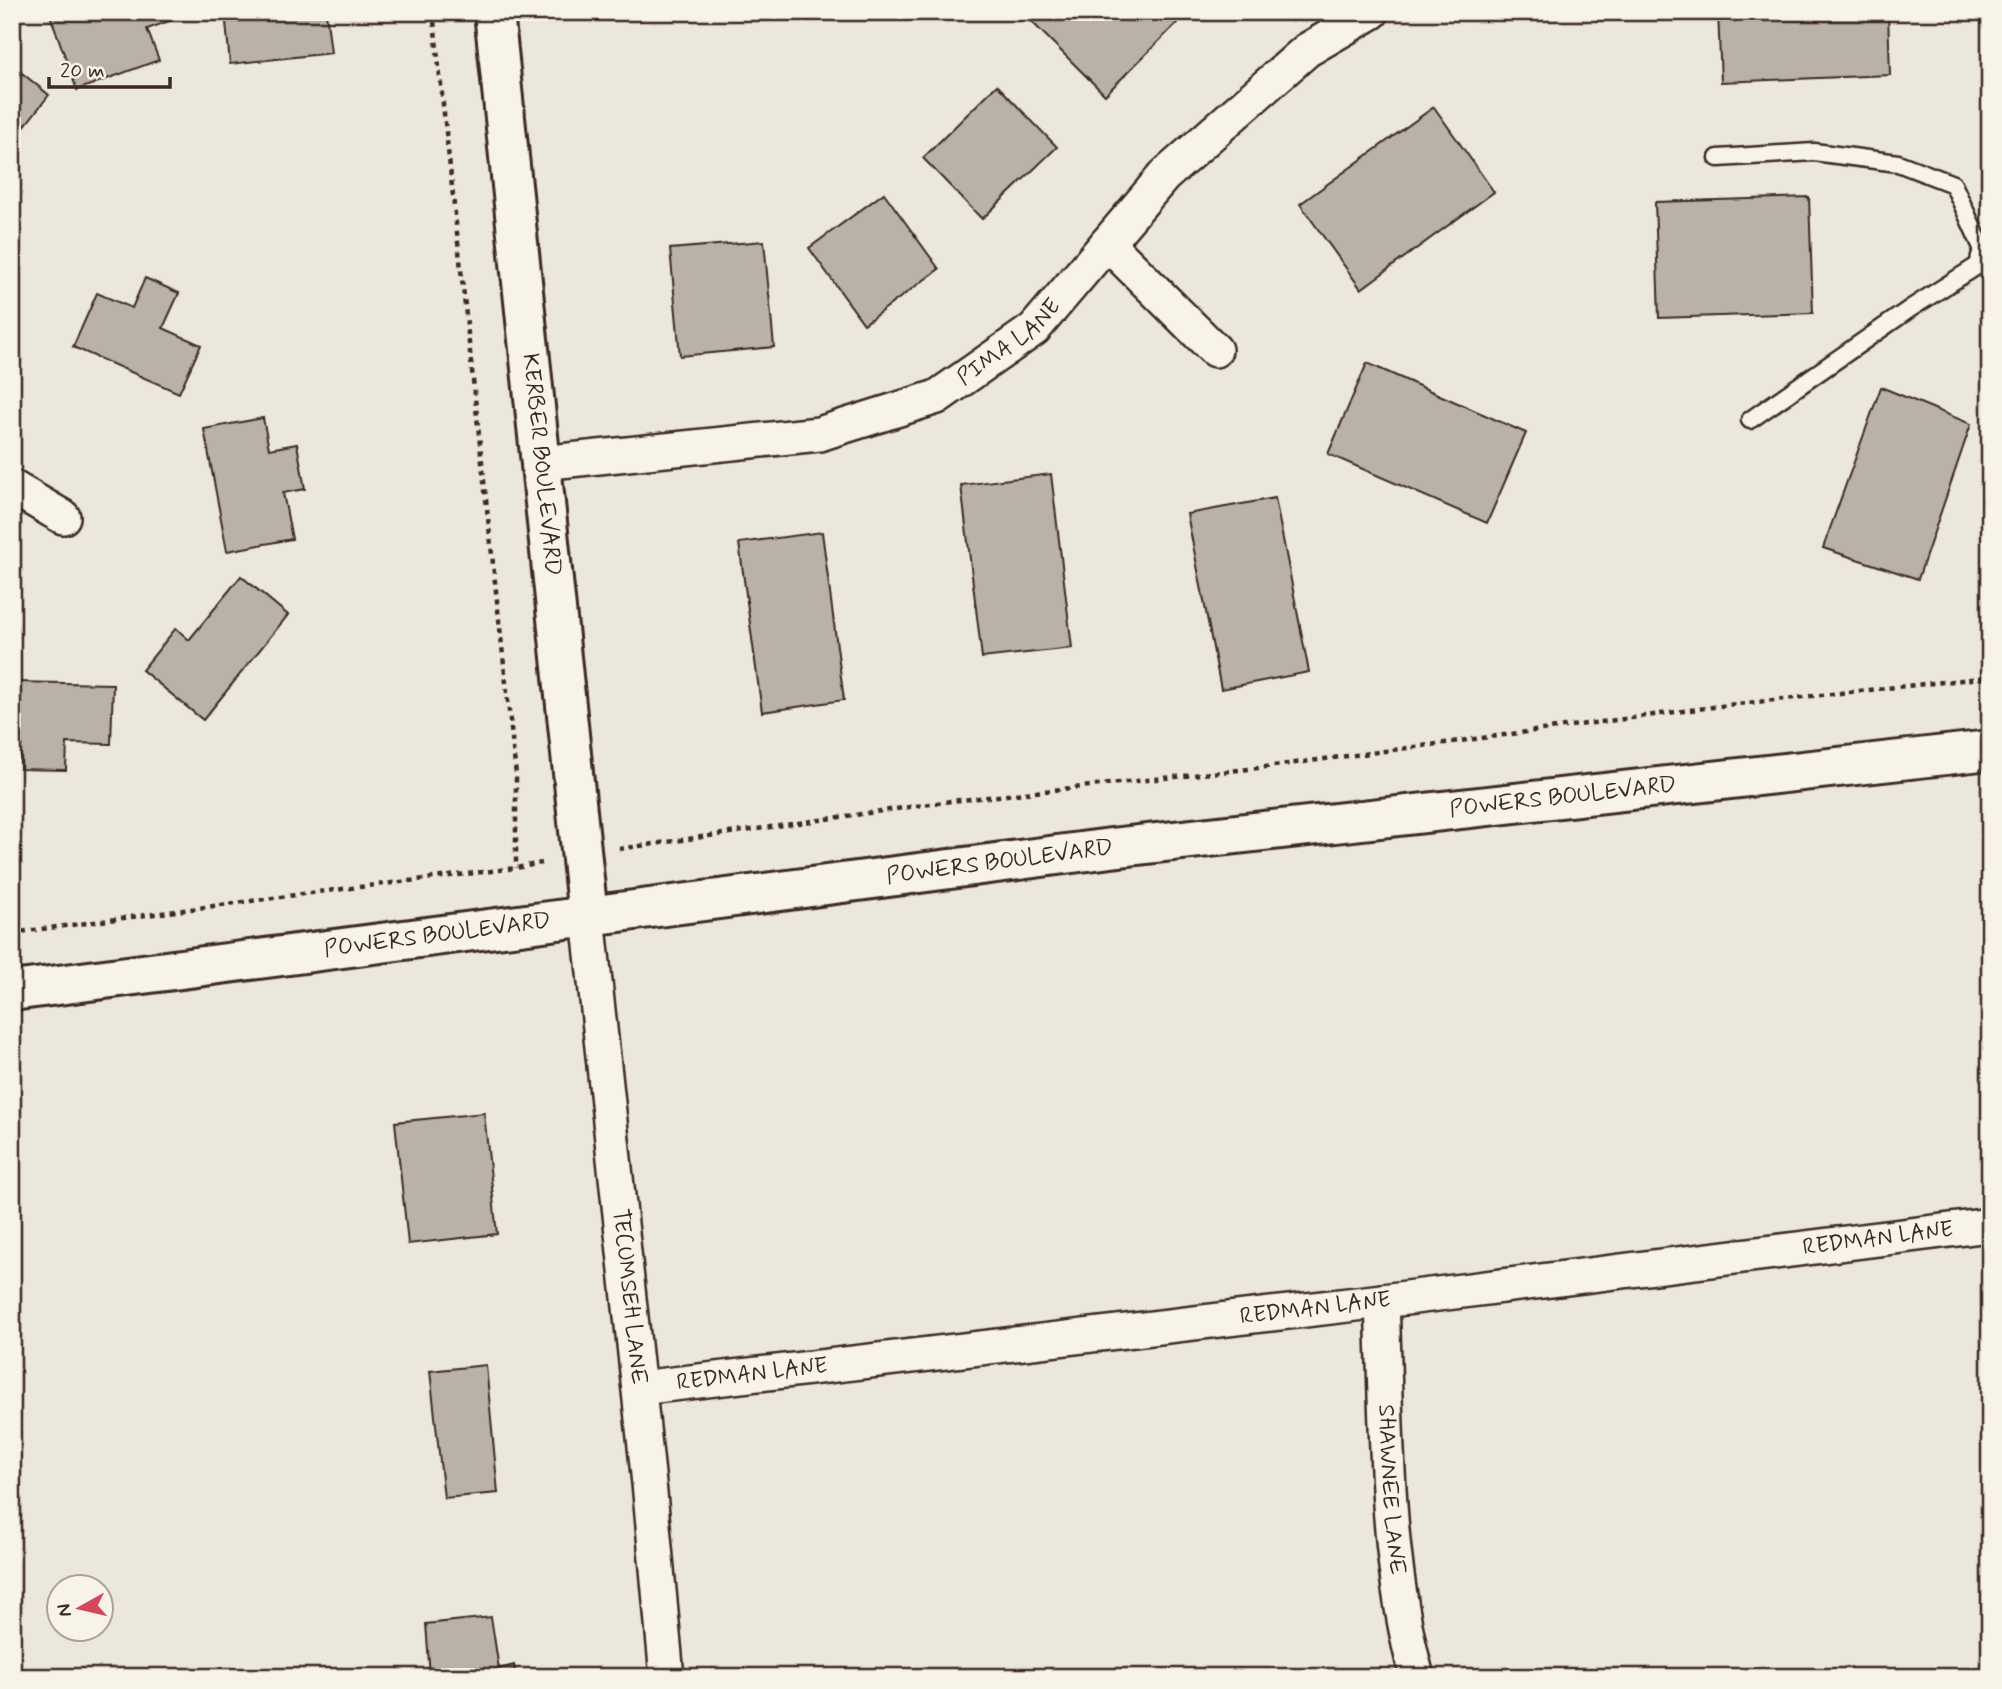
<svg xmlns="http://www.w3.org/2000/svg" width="2002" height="1689" font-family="Mynerve,sans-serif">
<rect width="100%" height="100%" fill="#ece7dc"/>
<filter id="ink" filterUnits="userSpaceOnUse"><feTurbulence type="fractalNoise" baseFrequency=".0143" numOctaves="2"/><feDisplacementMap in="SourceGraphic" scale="14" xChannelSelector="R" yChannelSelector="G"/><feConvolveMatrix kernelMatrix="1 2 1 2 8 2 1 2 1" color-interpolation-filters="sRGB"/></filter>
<g filter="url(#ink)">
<!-- building -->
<g fill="#bab2a7" stroke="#3b2a1e" stroke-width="2">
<path d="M49 12H176L178 18 147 29 159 60 77 90Z"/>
<path d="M225 12H326L331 53 230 64Z"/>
<path d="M1038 12H1166L1177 23 1105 95 1030 20Z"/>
<path d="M1718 12H1888L1890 75 1721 82Z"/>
<path d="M12 65 49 95 12 142Z"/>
<path d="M997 85 1057 147 982 219 923 158Z"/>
<path d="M1434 107 1494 192 1361 289 1300 204Z"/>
<path d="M884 193 939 269 864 324 809 248Z"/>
<path d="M1809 197 1813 313 1659 318 1655 202Z"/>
<path d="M764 241 774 347 680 356 670 249Z"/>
<path d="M145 278 179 293 163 328 201 345 179 393 73 347 97 293 132 308Z"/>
<path d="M1367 363 1526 433 1487 523 1328 454Z"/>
<path d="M1881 387 1971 424 1918 579 1823 548Z"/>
<path d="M263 418 269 449 297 444 305 489 283 493 292 539 227 551 204 429Z"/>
<path d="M1051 474 1072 648 982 658 961 485Z"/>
<path d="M1275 498 1309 672 1221 689 1187 514Z"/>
<path d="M822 532 844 700 762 712 739 543Z"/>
<path d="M241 576 288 615 203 720 142 670 176 628 189 640Z"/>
<path d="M12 682 113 684 111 744 67 743 66 770 20 769V741H12Z"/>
<path d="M484 1113 497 1234 408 1244 395 1122Z"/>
<path d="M486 1365 498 1493 444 1498 430 1371Z"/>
<path d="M491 1617 499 1669 514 1665 516 1677H430L426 1624Z"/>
</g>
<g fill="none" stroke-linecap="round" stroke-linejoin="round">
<defs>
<g id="lane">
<path d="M1718 158 1814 152 1898 163 1953 184 1989 263"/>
<path d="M1750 420 1911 308 1988 259"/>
</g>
<g id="street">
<path d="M1107 243 1215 350"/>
<path d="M1988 259 1990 257"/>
<path id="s1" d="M541 463 819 434 937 397 1034 329 1164 176 1307 50 1372 12"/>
<path d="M12 487 63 517"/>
<path id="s2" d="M588 917 650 1493 667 1677"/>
<path id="s3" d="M1382 1301C1387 1426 1384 1556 1417 1677"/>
<path id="s4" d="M639 1388 1382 1301 1990 1225"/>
</g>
<g id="secondary">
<path id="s5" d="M494 12 588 917"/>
<path id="s6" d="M12 991 1111 848 1990 750"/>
</g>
</defs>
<!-- lane casing -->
<use href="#lane" stroke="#3b2a1e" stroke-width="21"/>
<!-- street casing -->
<use href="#street" stroke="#3b2a1e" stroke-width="38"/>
<!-- secondary casing -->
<use href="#secondary" stroke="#3b2a1e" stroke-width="44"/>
<!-- path -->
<g stroke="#3b2a1e" stroke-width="4.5" stroke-dasharray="5 5" stroke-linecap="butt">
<path d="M433 12 516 775V868"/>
<path d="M619 849 951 801 1258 768 1728 705 1990 677"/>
<path d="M12 933 318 892 516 868 542 863"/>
</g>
<!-- lane -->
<use href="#lane" stroke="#f7f3e8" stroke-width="16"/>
<!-- street -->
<use href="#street" stroke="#f7f3e8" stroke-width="33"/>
<!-- secondary -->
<use href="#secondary" stroke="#f7f3e8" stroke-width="38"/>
</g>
</g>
<g text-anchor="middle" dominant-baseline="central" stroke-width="5" stroke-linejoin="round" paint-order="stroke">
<!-- street labels -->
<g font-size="23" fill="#3b2a1e" stroke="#f7f3e8">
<text stroke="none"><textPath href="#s1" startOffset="494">PIMA LANE</textPath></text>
<text stroke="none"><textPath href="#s5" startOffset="455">KERBER BOULEVARD</textPath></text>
<text stroke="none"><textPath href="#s6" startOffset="1563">POWERS BOULEVARD</textPath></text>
<text stroke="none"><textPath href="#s6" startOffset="996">POWERS BOULEVARD</textPath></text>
<text stroke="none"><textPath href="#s6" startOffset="429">POWERS BOULEVARD</textPath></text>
<text stroke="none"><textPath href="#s4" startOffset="1248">REDMAN LANE</textPath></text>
<text stroke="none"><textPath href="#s2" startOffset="382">TECUMSEH LANE</textPath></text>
<text stroke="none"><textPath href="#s4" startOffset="681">REDMAN LANE</textPath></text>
<text stroke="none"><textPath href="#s4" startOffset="114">REDMAN LANE</textPath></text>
<text stroke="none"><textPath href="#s3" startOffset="189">SHAWNEE LANE</textPath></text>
</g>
</g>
<!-- margin -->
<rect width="2002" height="1689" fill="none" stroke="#f7f3e8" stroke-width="42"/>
<rect x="21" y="21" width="1960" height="1647" fill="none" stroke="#3b2a1e" stroke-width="2.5" filter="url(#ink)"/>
<!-- north arrow -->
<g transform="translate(80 1608) rotate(262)"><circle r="33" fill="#f7f3e8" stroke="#aca397" stroke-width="2"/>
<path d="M0-5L12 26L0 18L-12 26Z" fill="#d1495b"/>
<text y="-10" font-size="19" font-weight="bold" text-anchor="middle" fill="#3b2a1e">N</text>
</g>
<!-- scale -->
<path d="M49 77v10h121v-10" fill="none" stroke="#3b2a1e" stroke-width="3.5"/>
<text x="60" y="77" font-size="21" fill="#3b2a1e" stroke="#f7f3e8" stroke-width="5" paint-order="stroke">20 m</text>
</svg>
